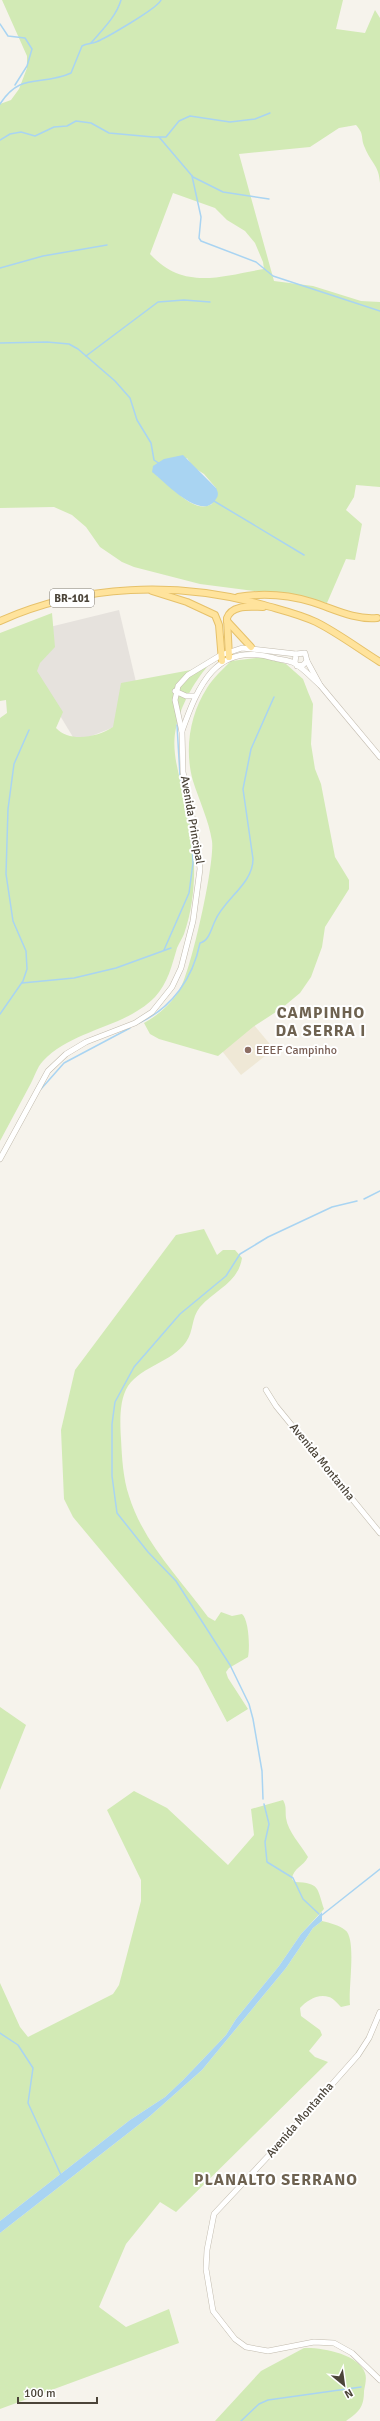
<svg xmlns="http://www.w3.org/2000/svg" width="380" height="2421" font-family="Signika,sans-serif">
<rect width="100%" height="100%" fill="#f6f3ec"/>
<!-- industrial -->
<path fill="#e6e2dd" d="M119 610 136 682 122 724 76 742 30 666 17 635Z"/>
<!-- education -->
<path fill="#efe8d6" d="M254 1025 274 1049 241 1075 222 1051Z"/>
<!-- green -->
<g fill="#d2eab5" fill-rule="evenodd">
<path d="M2 0H343L336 29 365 33 375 10 380 18V183C379 165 371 163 365 148 360 137 365 135 356 125L339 128 310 147 239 154 274 281 313 286 361 301 380 302V487L356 485 354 497 346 510 362 524 355 560 346 559 327 603 292 596 200 584 134 567 122 562 100 547 86 527 72 515 54 507 0 508V104L11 100 19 89 27 68V56ZM173 193 215 208 227 220 245 231 255 243 263 262 264 269C221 276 184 291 150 254ZM187 458 193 467 204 474 216 488 212 504C193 515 172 485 157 476Z"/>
<path d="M52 613 55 647 40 663 37 671 63 712 56 728C70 743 98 737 113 727L121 683 207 667C194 682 180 707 176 728 170 754 182 783 187 808 196 849 198 894 184 934 182 939 179 943 177 948 172 965 168 983 155 997 125 1028 73 1029 43 1061 37 1067 34 1078 30 1085 20 1104 10 1122 0 1141V718L7 713 6 700 0 701V633Z"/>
<path d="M265 657 286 664 303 679 308 692 313 704 311 744 315 769 321 784 335 857 349 880V889L325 927 322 947 311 977 300 993 282 1008 253 1027 218 1056 159 1039 150 1034 144 1023C157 1016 171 1004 179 991 191 972 215 863 212 841 209 821 199 800 193 781 184 750 190 714 207 688 213 678 223 669 231 661Z"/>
<path d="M204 1229 217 1255 223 1250H235L242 1258C238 1283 216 1289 200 1307 191 1318 194 1331 186 1342 171 1363 143 1365 128 1386 119 1400 120 1423 121 1439 122 1458 123 1478 129 1496 143 1542 180 1579 208 1617L215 1621 221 1612 232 1616 242 1614C249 1620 250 1648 248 1657L229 1668 226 1672 228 1678 248 1709 227 1722 198 1667 73 1517 64 1499 61 1430 75 1370 176 1235Z"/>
<path d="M0 1707 26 1725 0 1790Z"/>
<path d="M134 1791 167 1808 228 1865 254 1835 251 1809 283 1800C287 1807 285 1811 286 1818 288 1832 301 1845 308 1857 304 1866 293 1868 292 1879L295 1882C320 1883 317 1888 324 1909L301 1934 279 1966 236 2019 226 2035 183 2080 165 2097 130 2120 0 2221V1983L20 2027 28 2037 113 1994 119 1985 141 1901V1880L107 1810Z"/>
<path d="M322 1921C330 1923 339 1925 345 1930 357 1938 348 1989 350 2005L341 2007C338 2004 333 1998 329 1997 318 1993 306 2001 300 2008L301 2016 320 2030 322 2035 309 2051 315 2057 328 2062 176 2212 160 2202 126 2244 99 2307 126 2327 169 2309 179 2343 0 2409V2233L150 2116 202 2070 286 1968 313 1928Z"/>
<path d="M304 2348C321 2347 359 2354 365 2373 367 2378 365 2386 364 2391 364 2407 359 2412 346 2421H215L261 2371Z"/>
</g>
<!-- water -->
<g fill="#a9d4f2">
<path d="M183 455 216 488C218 492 219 495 216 499 202 523 164 481 152 472L153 466 164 459Z"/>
<path d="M322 1912V1921L313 1928 286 1968 202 2070 150 2116 0 2233V2221L130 2120 165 2097 183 2080 226 2035 236 2019 279 1966 301 1934Z"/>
</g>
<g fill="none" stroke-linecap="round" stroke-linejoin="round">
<!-- stream -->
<g stroke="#a9d4f2" stroke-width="1.5">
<path d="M0 24 8 36 25 38 32 49 27 66 15 85"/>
<path d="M91 43C102 30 116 17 121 0"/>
<path d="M0 104C21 71 41 87 71 73L82 46C87 43 91 44 96 42 106 38 158 8 161 0"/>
<path d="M159 137 193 177 223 192 269 199"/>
<path d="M0 140 10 134 21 132 35 136 54 127 67 126 76 121 91 123 109 133 153 137H166L179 121 190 116 230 122 255 119 270 113"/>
<path d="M192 176 201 217 199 238 201 241 256 262 273 276 380 311"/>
<path d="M0 268 43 256 107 245"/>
<path d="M0 343 47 342 69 344 78 349 115 381 130 398 137 420 151 443 154 460 160 464"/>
<path d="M86 356 158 302 184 300 210 302"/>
<path d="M214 501 304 555"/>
<path d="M164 950 189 893 193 863 191 826 180 776 177 725"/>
<path d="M22 983 74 978 116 968 171 948"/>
<path d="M0 1014 23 981 27 969 26 951 13 921 6 874 8 809 14 764 29 730"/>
<path d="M139 1023C172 1008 193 978 200 943 209 941 211 929 215 921 224 899 253 884 253 859L243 789 251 749 274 697"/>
<path d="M41 1089 64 1063 130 1028"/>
<path d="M364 1199 380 1191"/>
<path d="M263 1799 262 1771 253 1719 249 1704 230 1665 176 1581 148 1552 117 1513 112 1476V1424L115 1402 134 1367 180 1314 226 1276 240 1254 268 1237 332 1207 357 1201"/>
<path d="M264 1804 269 1824 265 1842 267 1862 293 1878 303 1899 319 1914"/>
<path d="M322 1915 380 1869"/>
<path d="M0 2033 18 2045 33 2068 28 2103 61 2175"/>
<path d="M241 2421 259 2404 268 2400 361 2387"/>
</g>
<defs>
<g id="tertiary">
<path d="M307 661 320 685 380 757"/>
<path d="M295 663 296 654 305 653 307 661 303 665 297 666"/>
<path d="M175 691 186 696H195"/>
<path d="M182 731C198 686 216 641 274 658 280 660 289 660 294 663 303 668 312 678 320 685"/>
<path d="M0 1159 48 1071 66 1054 86 1042 135 1023 152 1012 172 987 181 968 193 921 200 869 197 840 183 772 182 732 175 700 178 686 188 675 221 655 242 648 296 654"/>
<path d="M266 1390 276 1406 380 1533"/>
<path d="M380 2012 369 2038 358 2055 272 2152 214 2214 207 2250 206 2269 213 2311 235 2339 246 2347 268 2351 314 2342 334 2343 352 2353 380 2380"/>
</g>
<g id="primary">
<path d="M152 591 187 602 215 615 219 625 222 661"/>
<path d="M238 597C262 593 289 595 312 602 334 609 354 620 377 618"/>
<path d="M0 621C83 584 177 581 264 605 281 610 299 614 316 622 338 633 359 649 380 662"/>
<path d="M227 621 251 647"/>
<path d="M229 657 227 618C232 604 251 607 263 607"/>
</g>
</defs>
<!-- tertiary casing -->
<use href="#tertiary" stroke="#c2bbae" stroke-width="6"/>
<!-- primary casing -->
<use href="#primary" stroke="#e6c16a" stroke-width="8"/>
<!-- tertiary -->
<use href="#tertiary" stroke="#fff" stroke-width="5"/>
<!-- primary -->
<use href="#primary" stroke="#ffe39c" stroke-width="6"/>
</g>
<!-- markers -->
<circle fill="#8d6e63" stroke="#fff" stroke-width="1.5" cx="248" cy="1050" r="4"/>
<g text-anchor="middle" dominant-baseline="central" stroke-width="4" stroke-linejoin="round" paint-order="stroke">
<!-- shield labels -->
<rect fill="#fff" stroke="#817c74" stroke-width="1" x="50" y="589" width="44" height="18" rx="3"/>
<g font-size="11" font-weight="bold" fill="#4b4439">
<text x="72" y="598">BR-101</text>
</g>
<!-- street labels -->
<g font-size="12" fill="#4b4439" stroke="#fff">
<text transform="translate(192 820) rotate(80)">Avenida Principal</text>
<text transform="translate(322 1462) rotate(51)">Avenida Montanha</text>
<text transform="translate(300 2120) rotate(-49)">Avenida Montanha</text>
</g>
<!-- education labels -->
<g font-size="12" fill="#785e54" stroke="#fff" text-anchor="start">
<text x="256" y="1050">EEEF Campinho</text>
</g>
<!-- district labels -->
<g font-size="16" font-weight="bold" letter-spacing="1" fill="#6e6250" stroke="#fff">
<text x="321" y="1013">CAMPINHO<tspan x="321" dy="18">DA SERRA I</tspan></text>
<text x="276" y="2180">PLANALTO SERRANO</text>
</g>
</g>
<!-- north arrow -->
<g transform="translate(344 2385) rotate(151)" stroke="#ffffff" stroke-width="3" paint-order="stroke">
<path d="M0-3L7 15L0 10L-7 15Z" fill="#4b4439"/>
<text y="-6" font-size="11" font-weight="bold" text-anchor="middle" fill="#4b4439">N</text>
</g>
<!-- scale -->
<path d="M18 2397v6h79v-6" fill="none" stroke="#4b4439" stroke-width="2"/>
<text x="24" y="2397" font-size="12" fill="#4b4439" stroke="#ffffff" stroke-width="3" paint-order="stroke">100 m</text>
</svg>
